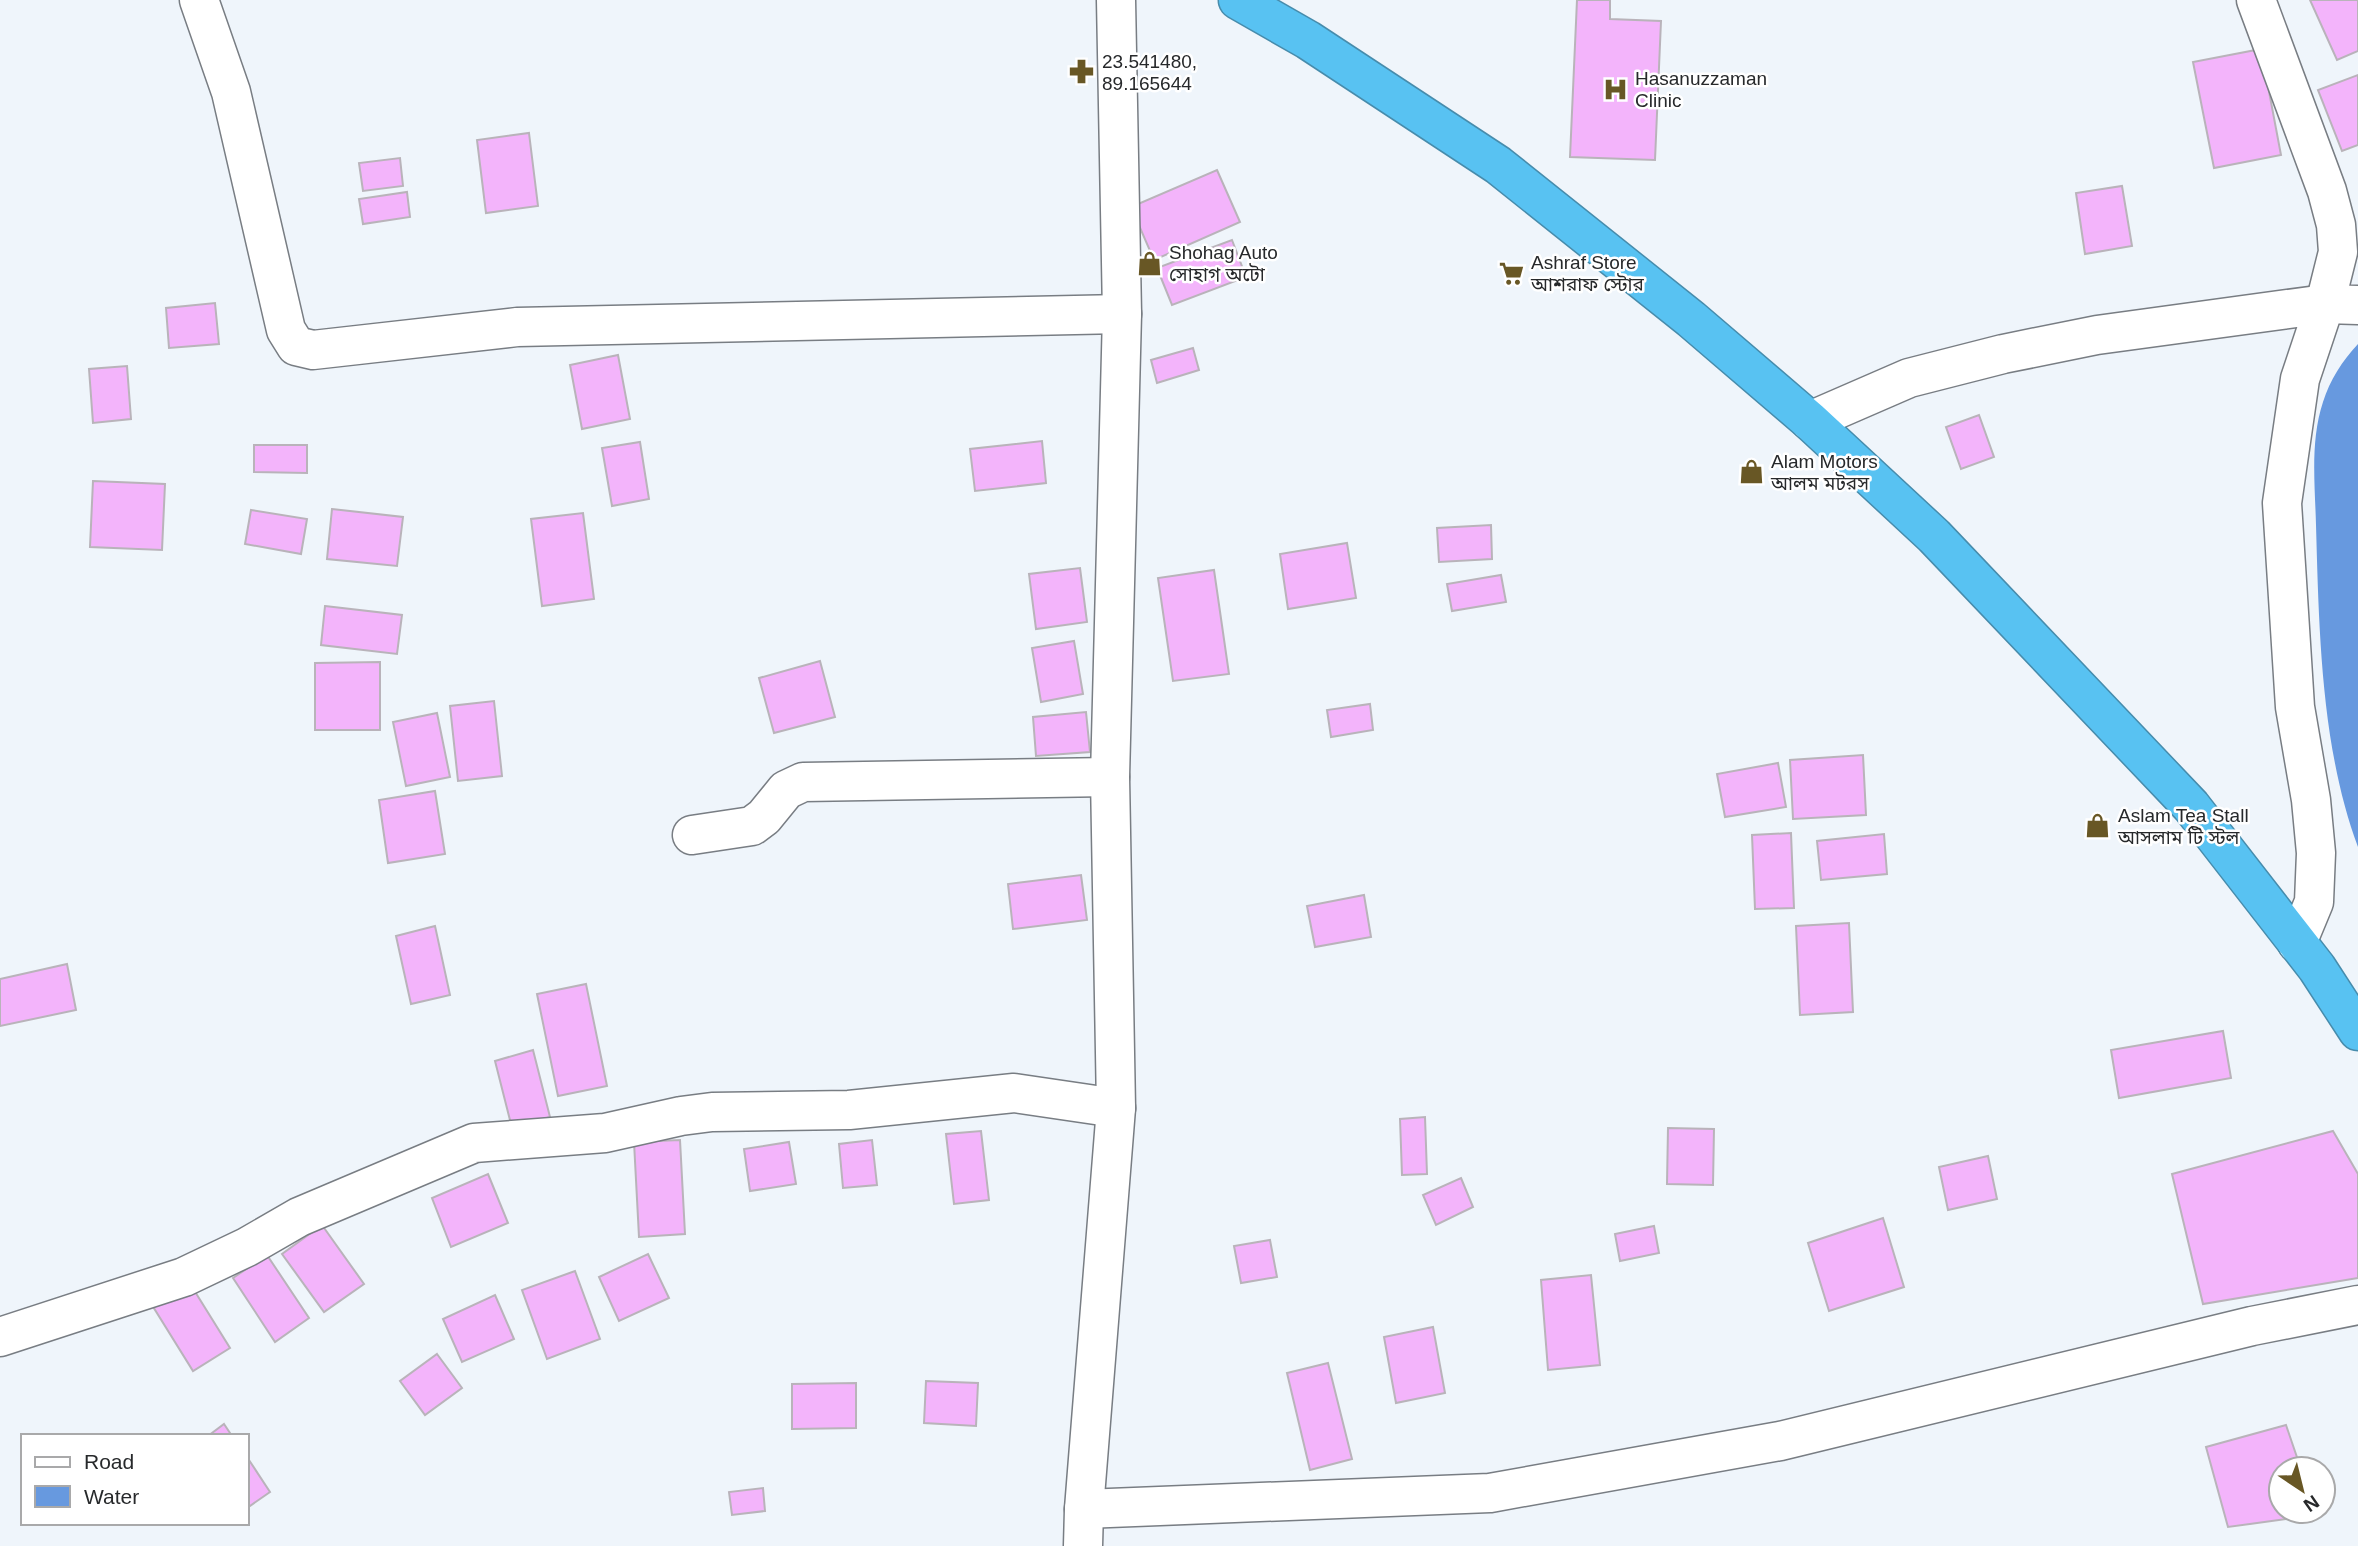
<svg xmlns="http://www.w3.org/2000/svg" width="2358" height="1546" font-family="Arial,'Noto Sans Bengali',sans-serif">
<rect width="100%" height="100%" fill="#eff5fb"/>
<!-- water -->
<path fill="#6799df" d="M2358 344V847C2321 748 2319 630 2316 525 2315 485 2310 441 2323 402 2330 380 2342 361 2358 344Z"/>
<!-- building -->
<g fill="#f3b4fb" stroke="#b9b3ba" stroke-width="2">
<path d="M1577 0H1610V19L1661 21 1655 160 1570 157Z"/>
<path d="M2310 0H2358V51L2337 60Z"/>
<path d="M2261 49 2281 155 2214 168 2193 62Z"/>
<path d="M2358 75V145L2342 151 2318 90Z"/>
<path d="M529 133 538 206 486 213 477 140Z"/>
<path d="M400 158 403 186 363 191 359 163Z"/>
<path d="M1217 170 1240 222 1154 260 1131 207Z"/>
<path d="M2122 186 2132 246 2085 254 2076 193Z"/>
<path d="M407 192 410 217 363 224 359 199Z"/>
<path d="M1232 240 1246 277 1172 305 1157 268Z"/>
<path d="M215 303 219 344 169 348 166 308Z"/>
<path d="M1193 348 1199 370 1157 383 1151 360Z"/>
<path d="M618 355 630 419 582 429 570 365Z"/>
<path d="M127 366 131 419 93 423 89 369Z"/>
<path d="M1979 415 1994 457 1961 469 1946 427Z"/>
<path d="M1042 441 1046 483 975 491 970 449Z"/>
<path d="M640 442 649 499 612 506 602 448Z"/>
<path d="M254 445H307V473L254 472Z"/>
<path d="M93 481 165 484 162 550 90 547Z"/>
<path d="M332 509 403 517 397 566 327 559Z"/>
<path d="M251 510 307 519 301 554 245 544Z"/>
<path d="M583 513 594 599 542 606 531 519Z"/>
<path d="M1491 525 1492 559 1439 562 1437 528Z"/>
<path d="M1347 543 1356 598 1288 609 1280 554Z"/>
<path d="M1080 568 1087 622 1036 629 1029 574Z"/>
<path d="M1214 570 1229 674 1173 681 1158 578Z"/>
<path d="M1501 575 1506 602 1452 611 1447 584Z"/>
<path d="M325 606 402 615 397 654 321 645Z"/>
<path d="M1074 641 1083 694 1041 702 1032 648Z"/>
<path d="M820 661 835 717 774 733 759 678Z"/>
<path d="M380 662V730H315V663Z"/>
<path d="M494 701 502 776 458 781 450 706Z"/>
<path d="M1370 704 1373 730 1331 737 1327 710Z"/>
<path d="M1086 712 1090 752 1036 756 1033 717Z"/>
<path d="M437 713 450 777 406 786 393 722Z"/>
<path d="M1863 755 1866 815 1793 819 1790 760Z"/>
<path d="M1778 763 1786 807 1725 817 1717 774Z"/>
<path d="M435 791 445 854 388 863 379 800Z"/>
<path d="M1791 833 1794 908 1755 909 1752 835Z"/>
<path d="M1884 834 1887 874 1821 880 1817 841Z"/>
<path d="M1081 875 1087 920 1013 929 1008 884Z"/>
<path d="M1364 895 1371 937 1315 947 1307 906Z"/>
<path d="M1849 923 1853 1012 1800 1015 1796 926Z"/>
<path d="M435 926 450 995 411 1004 396 936Z"/>
<path d="M67 964 76 1010 0 1026V979Z"/>
<path d="M586 984 607 1086 558 1096 537 994Z"/>
<path d="M2223 1031 2231 1078 2119 1098 2111 1050Z"/>
<path d="M533 1050 550 1117 512 1128 495 1061Z"/>
<path d="M1425 1117 1427 1174 1402 1175 1400 1119Z"/>
<path d="M1668 1128 1714 1129 1713 1185 1667 1184Z"/>
<path d="M981 1131 989 1200 954 1204 946 1134Z"/>
<path d="M2333 1131 2358 1174V1278L2203 1304 2172 1174Z"/>
<path d="M680 1140 685 1234 639 1237 634 1142Z"/>
<path d="M872 1140 877 1185 843 1188 839 1144Z"/>
<path d="M789 1142 796 1184 750 1191 744 1149Z"/>
<path d="M1988 1156 1997 1199 1948 1210 1939 1167Z"/>
<path d="M488 1174 508 1223 451 1247 432 1198Z"/>
<path d="M1461 1178 1473 1207 1436 1225 1423 1195Z"/>
<path d="M1883 1218 1904 1287 1829 1311 1808 1243Z"/>
<path d="M322 1225 364 1284 324 1312 282 1254Z"/>
<path d="M1654 1226 1659 1253 1620 1261 1615 1234Z"/>
<path d="M1270 1240 1277 1277 1241 1283 1234 1246Z"/>
<path d="M648 1254 669 1298 619 1321 599 1277Z"/>
<path d="M267 1255 309 1318 275 1342 233 1278Z"/>
<path d="M575 1271 600 1339 547 1359 522 1290Z"/>
<path d="M1591 1275 1600 1365 1548 1370 1541 1280Z"/>
<path d="M189 1282 230 1348 193 1371 152 1305Z"/>
<path d="M495 1295 514 1339 462 1362 443 1319Z"/>
<path d="M1433 1327 1445 1393 1396 1403 1384 1337Z"/>
<path d="M437 1354 462 1388 425 1415 400 1381Z"/>
<path d="M1328 1363 1352 1459 1310 1470 1287 1373Z"/>
<path d="M926 1381 978 1383 976 1426 924 1423Z"/>
<path d="M856 1383V1428L792 1429V1384Z"/>
<path d="M224 1424 232 1436H208Z"/>
<path d="M2286 1425 2301 1469H2281V1511H2314L2316 1515 2228 1527 2206 1447Z"/>
<path d="M247 1457 270 1492 247 1508Z"/>
<path d="M763 1488 765 1511 732 1515 729 1492Z"/>
</g>
<g fill="none" stroke-linecap="round" stroke-linejoin="round">
<defs>
<g id="minor">
<path d="M199 0 231 92 286 330 296 346 313 350 517 327 1122 314"/>
<path d="M2256 0 2327 191 2336 225 2338 252 2325 304 2358 305"/>
<path d="M1810 421 1909 378 2003 354 2097 335 2325 304 2300 379 2282 503 2295 707 2311 800 2316 853 2314 902 2297 943"/>
<path d="M692 835 752 826 764 817 786 790 803 782 1110 777"/>
<path d="M0 1337 184 1277 247 1247 299 1217 474 1143 605 1133 681 1116 712 1112 849 1110 1014 1093 1116 1108"/>
<path d="M1084 1509 1490 1493 1780 1441 2252 1326 2358 1305"/>
<path d="M1083 1546 1084 1509 1116 1108 1110 777 1122 314 1116 0"/>
</g>
<path id="highway" d="M1238 0 1308 40 1498 165 1691 319 1810 421 1934 536 2191 806 2317 968 2358 1031"/>
</defs>
<!-- minor casing -->
<use href="#minor" stroke="#787d83" stroke-width="41"/>
<!-- highway casing -->
<use href="#highway" stroke="#478cac" stroke-width="41"/>
<!-- minor -->
<use href="#minor" stroke="#fff" stroke-width="38"/>
<!-- highway -->
<use href="#highway" stroke="#58c2f2" stroke-width="38"/>
</g>
<!-- icons -->
<defs>
<symbol id="pharmacy-bare" viewBox="-9 -9 18 18"><path d="M-2-6h4v4h4v4h-4v4h-4v-4h-4v-4h4Z" fill="#685725" stroke="#fff" stroke-width="2.5" paint-order="stroke"/></symbol>
<symbol id="hospital-bare" viewBox="-9 -9 18 18"><path d="M-5-5h3v3.5h4V-5h3V5h-3V1.5h-4V5h-3Z" fill="#685725" stroke="#fff" stroke-width="2.5" paint-order="stroke"/></symbol>
<symbol id="shop-bare" viewBox="-9 -9 18 18"><path d="M-5-2.5h2.3a2.7 3.5 0 0 1 5.4 0H5L5.5 6h-11ZM-1.5-2.5h3a1.5 2.3 0 0 0-3 0Z" fill="#685725" stroke="#fff" stroke-width="2.5" paint-order="stroke"/></symbol>
<symbol id="supermarket-bare" viewBox="-9 -9 18 18"><path d="M-6-5.5h2.5l.6 2H6L4.5 2H-2.5L-4.4-4H-6ZM-1.5 3.2a1.3 1.3 0 1 0 .1 0ZM3 3.2a1.3 1.3 0 1 0 .1 0Z" fill="#685725" stroke="#fff" stroke-width="2.5" paint-order="stroke"/></symbol>
</defs>
<g fill-rule="evenodd">
<use href="#pharmacy-bare" x="1064" y="54" width="35" height="35"/>
<use href="#hospital-bare" x="1598" y="72" width="35" height="35"/>
<use href="#shop-bare" x="1132" y="246" width="35" height="35"/>
<use href="#supermarket-bare" x="1494" y="256" width="35" height="35"/>
<use href="#shop-bare" x="1734" y="454" width="35" height="35"/>
<use href="#shop-bare" x="2080" y="808" width="35" height="35"/>
</g>
<g text-anchor="middle" dominant-baseline="central" stroke-width="5" stroke-linejoin="round" paint-order="stroke">
<!-- poi labels -->
<g font-size="19" fill="#27292b" stroke="#fff" text-anchor="start">
<text x="1102" y="61">23.541480,<tspan x="1102" dy="22">89.165644</tspan></text>
<text x="1635" y="78">Hasanuzzaman<tspan x="1635" dy="22">Clinic</tspan></text>
<text x="1169" y="252">Shohag Auto<tspan x="1169" dy="22">সোহাগ অটো</tspan></text>
<text x="1531" y="262">Ashraf Store<tspan x="1531" dy="22">আশরাফ স্টোর</tspan></text>
<text x="1771" y="461">Alam Motors<tspan x="1771" dy="22">আলম মটরস</tspan></text>
<text x="2118" y="815">Aslam Tea Stall<tspan x="2118" dy="22">আসলাম টি স্টল</tspan></text>
</g>
</g>
<!-- legend -->
<rect x="21" y="1434" width="228" height="91" fill="#ffffff" stroke="#a9a9aa" stroke-width="2"/>
<rect x="35" y="1457" width="35" height="10" fill="#ffffff" stroke="#a9a9aa" stroke-width="2"/>
<text x="84" y="1469" font-size="21" fill="#27292b">Road</text>
<rect x="35" y="1486" width="35" height="21" fill="#6799df" stroke="#a9a9aa" stroke-width="2"/>
<text x="84" y="1504" font-size="21" fill="#27292b">Water</text>
<!-- north arrow -->
<g transform="translate(2302 1490) rotate(145)"><circle r="33" fill="#ffffff" stroke="#a9a9aa" stroke-width="2"/>
<path d="M0-5L12 26L0 18L-12 26Z" fill="#685725"/>
<text y="-10" font-size="19" font-weight="bold" text-anchor="middle" fill="#27292b">N</text>
</g>
</svg>
